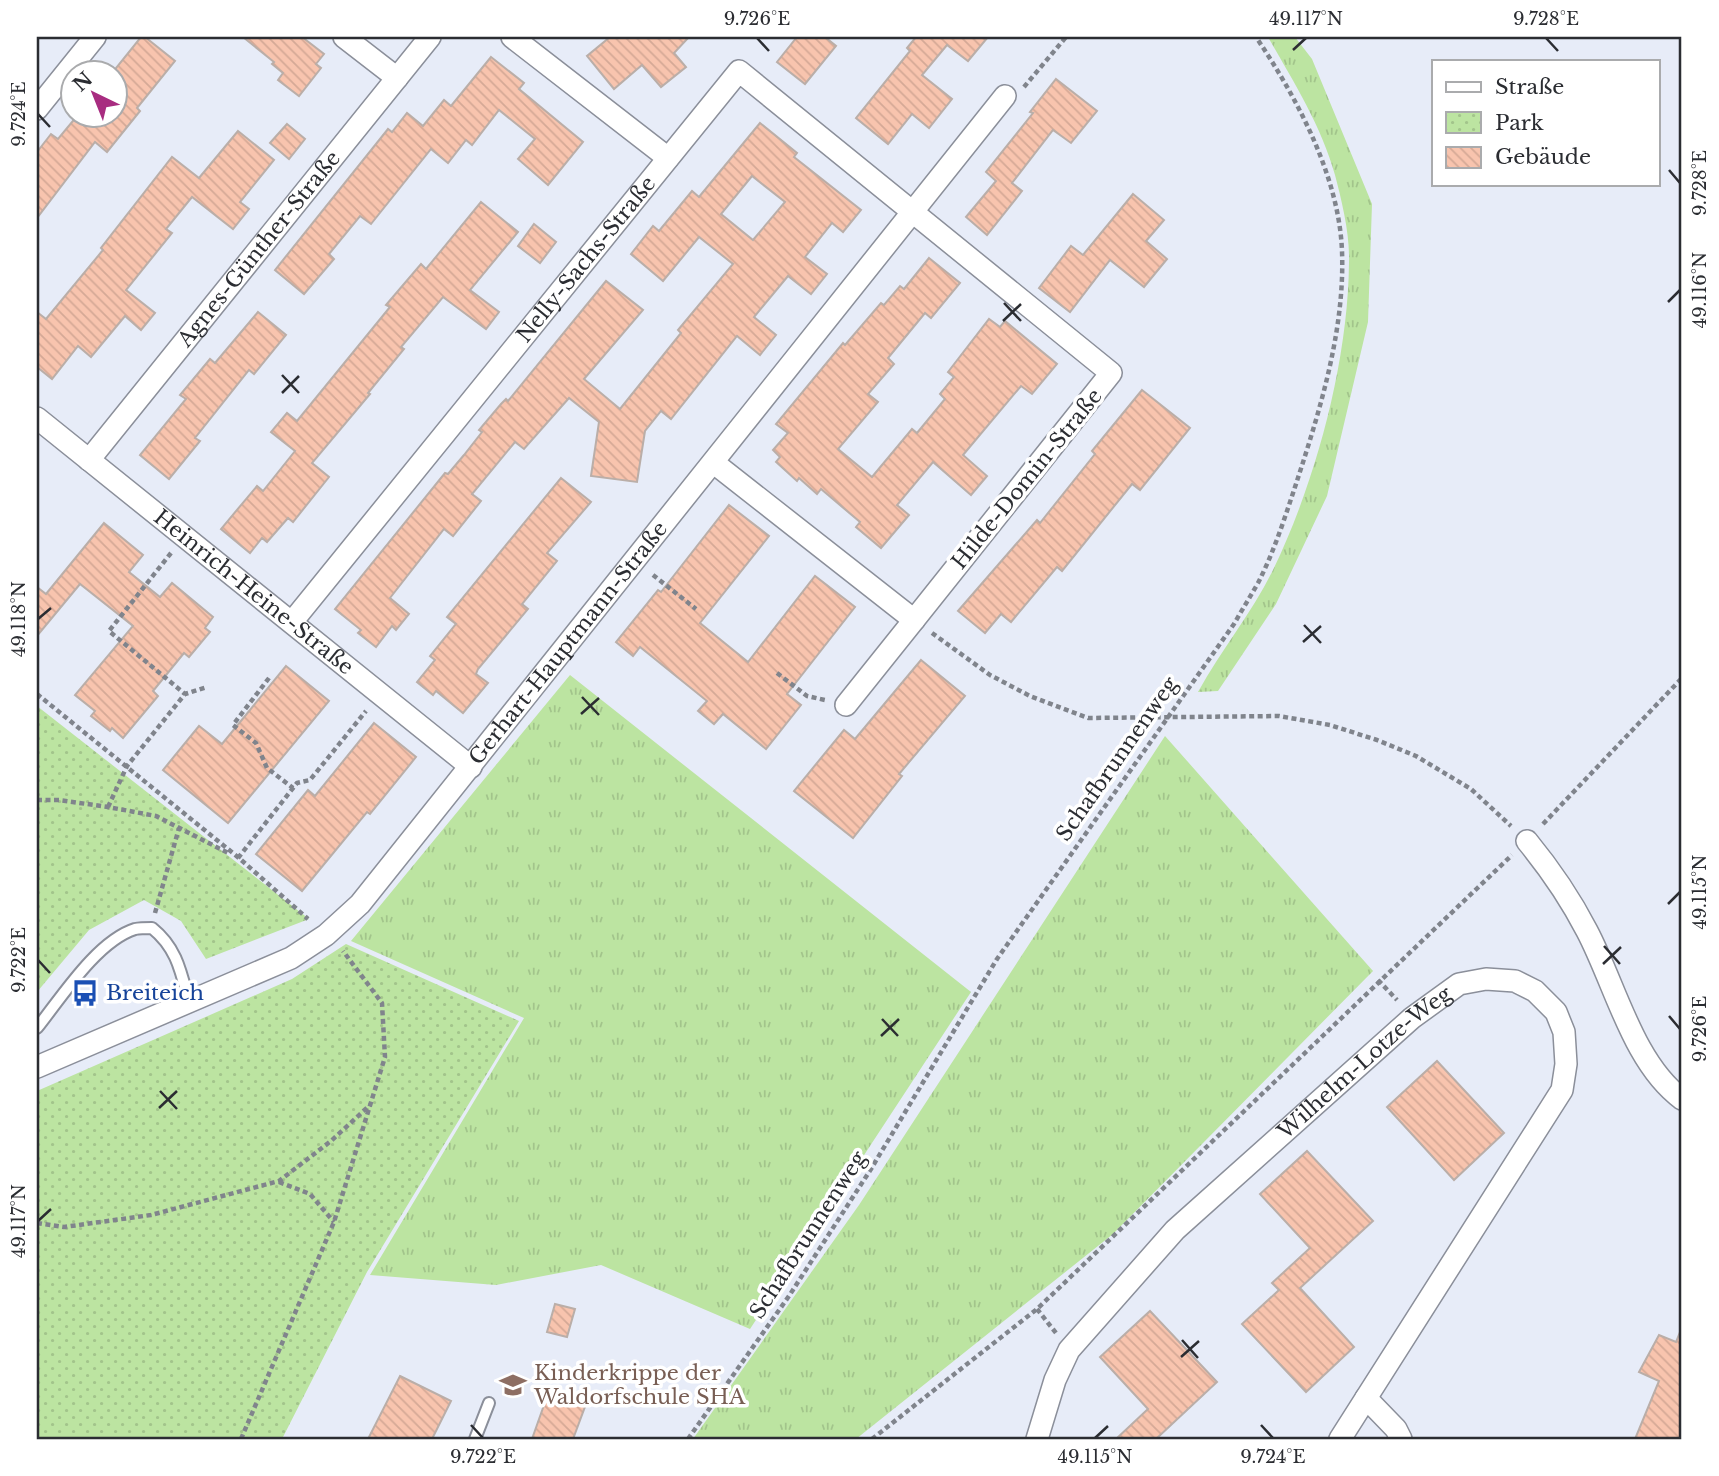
<svg xmlns="http://www.w3.org/2000/svg" width="1719" height="1476" font-family="'Libre Baskerville',serif">
<defs>
<pattern id="grass-tufts" width="24" height="20" patternUnits="userSpaceOnUse" patternTransform="scale(1.75)"><rect width="24" height="20" fill="#bce4a1"/><path d="M3 7l-1-3M5 7V3M7 7l1-3M15 17l-1-3M17 17v-4M19 17l1-3" fill="none" stroke="#a2c48b"/></pattern>
<pattern id="park-dots" width="8" height="8" patternUnits="userSpaceOnUse" patternTransform="scale(1.75)"><rect width="8" height="8" fill="#bce4a1"/><path d="M2 2h.1M6 6h.1" fill="none" stroke="#a2c48b" stroke-width="1.8" stroke-linecap="round"/></pattern>
<pattern id="building-back-hatch" width="6" height="6" patternUnits="userSpaceOnUse" patternTransform="scale(1.75)"><rect width="6" height="6" fill="#f8c4ae"/><path d="M-1 5l2 2M0 0l6 6M5-1l2 2" fill="none" stroke="#d5a996"/></pattern>
</defs>
<rect width="100%" height="100%" fill="#e7ecf8"/>
<!-- grass -->
<g fill="url(#grass-tufts)">
<path d="M1268 37H1295L1312 59 1372 204 1368 322 1327 496 1276 604 1218 691 1198 692C1221 650 1252 613 1273 570 1316 481 1348 362 1349 263 1350 234 1342 202 1335 175 1321 125 1293 81 1268 37Z"/>
<path d="M570 675 971 992 750 1329 601 1265 496 1285 370 1275 524 1018 351 941Z"/>
<path d="M1165 736 1373 971 1113 1234 856 1439H693L859 1205Z"/>
</g>
<!-- park -->
<g fill="url(#park-dots)">
<path d="M37 706 309 919 206 959 181 921 144 900 89 930 37 992Z"/>
<path d="M346 944 519 1021 367 1272 282 1439H37V1091L292 979Z"/>
</g>
<!-- building -->
<g fill="url(#building-back-hatch)" stroke="#baaea8" stroke-width="2" fill-rule="evenodd">
<path d="M141 37H145L175 61 137 108 140 111 107 152 95 142 37 218V152L51 134 58 139 77 116H116V68Z"/>
<path d="M243 37H302L324 54 316 64 321 68 299 96 278 80 283 73 272 64 274 62Z"/>
<path d="M610 37H689L674 53 686 67 661 87 642 65 614 89 587 56Z"/>
<path d="M797 37H825L836 46 805 84 777 62Z"/>
<path d="M916 37H988L968 61 947 45 922 75 952 99 929 128 912 114 888 144 856 118 910 51 907 48Z"/>
<path d="M491 57 524 83 519 89 583 142 548 185 518 159 535 139 499 110 472 145 466 140 448 163 431 149 371 224 360 216 329 254 334 259 304 294 275 270 388 129 392 132 407 113 423 126 444 100 451 106Z"/>
<path d="M1056 79 1097 111 1071 143 1053 130 1012 183 1022 191 987 235 966 217 996 181 986 172 1033 113 1030 112Z"/>
<path d="M760 123 797 153 794 157 861 210 843 232 832 223 805 257 827 274 811 294 788 276 754 317 776 335 760 355 737 336 671 419 661 411 645 431 637 482 591 476 599 422 569 398 524 449 515 442 472 494 481 501 453 536 444 529 390 598 409 614 396 630 392 626 376 647 358 633 361 630 335 609 445 473 448 474 464 455 482 432 479 430 501 404 506 399 508 401 606 281 643 310 584 379 620 409 681 333 678 330 733 264 699 237 663 281 631 254 653 226 659 231 692 191 699 197ZM752 176 785 202 753 240 721 214Z"/>
<path d="M287 124 305 139 289 159 270 143Z"/>
<path d="M238 131 274 160 240 202 249 209 233 229 192 197 166 229 172 233 126 290 155 313 141 330 125 316 91 357 78 346 52 379 37 367V312L46 319 103 250 101 248 172 157 199 178Z"/>
<path d="M1133 194 1164 220 1146 241 1167 259 1144 287 1110 260 1070 312 1039 288 1071 246 1083 255Z"/>
<path d="M481 202 518 232 470 290 499 312 486 329 443 297 401 347 404 349 368 393 370 394 312 463 329 477 293 522 288 518 267 542 262 538 250 553 221 529 257 486 263 491 295 451 271 432 287 413 297 421 390 307 386 305 421 264 426 269Z"/>
<path d="M534 224 556 242 540 263 518 246Z"/>
<path d="M929 258 960 283 931 318 925 313 888 358 894 364 868 394 878 402 838 449 872 477 912 429 917 433 945 399 940 394 954 377 948 372 989 319 1000 327 1005 321 1057 364 1032 394 1021 386 963 455 987 476 971 495 933 462 897 505 909 515 881 548 856 527 860 522 821 489 817 494 799 478 797 481 776 462 780 457 773 450 788 433 776 424 843 343 845 345 881 303 884 305 900 286 904 289Z"/>
<path d="M258 312 286 335 254 374 249 370 195 438 200 441 169 479 140 455 186 399 180 395 210 359 215 363Z"/>
<path d="M1142 390 1190 428 1140 490 1132 484 1062 571 1057 567 1011 622 1001 614 985 633 958 611 1037 520 1040 523 1095 454 1092 451Z"/>
<path d="M561 478 591 502 547 553 557 561 522 604 528 609 478 669 476 674 488 683 463 713 436 691 433 695 417 682 435 660 430 656 456 624 447 617Z"/>
<path d="M729 505 769 536 700 623 748 662 815 576 855 607 787 694 801 705 766 749 723 714 714 724 698 711 707 701 640 647 633 656 616 642 658 590 661 592Z"/>
<path d="M104 523 143 555 129 572 160 597 172 583 213 617 205 628 210 632 189 657 184 653 153 691 158 696 123 738 112 728 110 731 91 716 95 711 75 695 133 626 80 584 37 636V587L46 594Z"/>
<path d="M921 660 965 696 899 774 902 776 853 838 794 791 844 730 855 739Z"/>
<path d="M286 666 329 701 228 823 163 770 199 726 222 744Z"/>
<path d="M374 723 416 757 370 814 367 812 302 891 256 854 308 790 315 796Z"/>
<path d="M1437 1061 1504 1133 1454 1180 1387 1107Z"/>
<path d="M1307 1151 1373 1221 1300 1288 1354 1347 1306 1392 1242 1324 1279 1290 1272 1283 1310 1248 1260 1194Z"/>
<path d="M555 1304 575 1309 567 1337 547 1332Z"/>
<path d="M1150 1311 1217 1382 1156 1439H1116L1148 1409 1100 1357Z"/>
<path d="M1682 1327V1439H1635L1659 1381 1639 1372 1659 1335 1676 1342Z"/>
<path d="M400 1376 451 1401 432 1439H368Z"/>
<path d="M549 1391 586 1404 573 1439H532Z"/>
</g>
<g fill="none" stroke-linecap="round" stroke-linejoin="round">
<defs>
<g id="service">
<path d="M37 1028C61 998 97 941 135 929 140 928 146 928 152 928 177 948 181 972 189 1002"/>
<path d="M475 1439 489 1403"/>
</g>
<g id="minor">
<path d="M344 37 397 78"/>
<path d="M512 37 668 158"/>
<path d="M37 109 95 37"/>
<path id="s1" d="M37 418 471 767"/>
<path id="s2" d="M89 460 430 37"/>
<path id="s3" d="M292 622 739 71 1111 373 914 620 714 463"/>
<path d="M846 705 914 620"/>
<path d="M1527 841C1550 869 1570 898 1587 931 1615 984 1633 1063 1682 1099"/>
<path id="s4" d="M37 1067 291 958 326 935 360 904 1005 96"/>
<path d="M1366 1398 1396 1429 1401 1439"/>
<path id="s5" d="M1037 1439 1055 1380 1069 1350 1175 1230 1412 1018 1459 984 1486 979 1515 981 1535 991 1556 1012 1564 1032 1566 1064 1562 1090 1340 1439"/>
</g>
</defs>
<!-- service casing -->
<use href="#service" stroke="#8b8f9a" stroke-width="14"/>
<!-- minor casing -->
<use href="#minor" stroke="#8b8f9a" stroke-width="24"/>
<!-- path -->
<g stroke="#80848c" stroke-width="4.5" stroke-dasharray="5 3.5" stroke-linecap="butt">
<path d="M1024 87 1066 37"/>
<path d="M171 553 109 631 185 694"/>
<path d="M653 575 696 609"/>
<path d="M932 633 990 675 1030 696 1088 718 1279 716 1330 725 1377 740 1416 756 1471 789 1511 826"/>
<path d="M777 673 807 696 825 700"/>
<path d="M269 678 233 725 256 743 267 768 293 788"/>
<path d="M37 694 239 858 308 919"/>
<path d="M37 800H59L108 807 156 816 230 854"/>
<path d="M108 807 127 766 185 694 207 687"/>
<path d="M1543 824 1682 678"/>
<path d="M238 858 297 783 310 780 366 711"/>
<path d="M155 913 179 828"/>
<path d="M1378 980 1397 1000"/>
<path d="M279 1182 310 1194 334 1222"/>
<path d="M37 1223 64 1227 151 1215 279 1181 331 1141 370 1105"/>
<path d="M1037 1309 1056 1333"/>
<path d="M241 1439 334 1222 385 1057 382 1003 343 951"/>
<path d="M688 1439 789 1296 871 1169 997 959 1234 624C1242 610 1250 597 1258 583 1274 552 1285 517 1296 484 1320 410 1345 330 1342 251 1339 176 1297 98 1256 37"/>
<path d="M872 1439 1037 1309 1512 855"/>
</g>
<!-- service -->
<use href="#service" stroke="#fff" stroke-width="10"/>
<!-- minor -->
<use href="#minor" stroke="#fff" stroke-width="21"/>
</g>
<!-- ticks -->
<path fill="none" stroke="#2b2d32" stroke-width="2.5" d="M757 38 769 51M1546 38 1558 51M1293 50 1306 38M38 114 50 127M1669 170 1680 183M1668 302 1680 290M1004 303 1021 321M1003 321 1021 304M282 375 299 393M282 393 299 376M38 619 51 608M1304 625 1321 643M1303 642 1321 626M582 697 599 715M581 714 599 698M1668 904 1680 892M1604 946 1620 964M38 960 50 973M1603 964 1621 947M1669 1016 1680 1029M882 1019 898 1036M881 1036 899 1019M160 1091 177 1109M159 1108 177 1091M38 1221 51 1209M1182 1340 1198 1358M1181 1357 1199 1341M471 1425 483 1438M1261 1425 1273 1438M1095 1438 1108 1426"/>
<!-- icons -->
<defs>
<symbol id="bus-bare" viewBox="-9 -9 18 18"><path d="M-5-6H5V4H4V6H2V4H-2V6H-4V4H-5ZM-3.5-4V0h7V-4ZM-3.5 1.2v1.5H-2V1.2ZM2 1.2v1.5H3.5V1.2Z" fill="#1a4fb4" stroke="#fff" stroke-width="2.5" paint-order="stroke"/></symbol>
<symbol id="school-bare" viewBox="-9 -9 18 18"><path d="M0-5L7-2L0 1L-7-2ZM-4 1L0 2.5L4 1V4Q0 6-4 4Z" fill="#8d6e63" stroke="#fff" stroke-width="2.5" paint-order="stroke"/></symbol>
</defs>
<g fill-rule="evenodd">
<use href="#bus-bare" x="66" y="974" width="38" height="38"/>
<use href="#school-bare" x="494" y="1366" width="38" height="38"/>
</g>
<g text-anchor="middle" dominant-baseline="central" stroke-width="7" stroke-linejoin="round" paint-order="stroke">
<!-- street labels -->
<g font-size="21" fill="#2b2d32" stroke="#fff">
<text stroke="none"><textPath href="#s2" startOffset="271">Agnes-Günther-Straße</textPath></text>
<text stroke="none"><textPath href="#s3" startOffset="467">Nelly-Sachs-Straße</textPath></text>
<text transform="translate(1027 479) rotate(-51)">Hilde-Domin-Straße</text>
<text stroke="none"><textPath href="#s1" startOffset="278">Heinrich-Heine-Straße</textPath></text>
<text stroke="none"><textPath href="#s4" startOffset="698">Gerhart-Hauptmann-Straße</textPath></text>
<text transform="translate(1117 759) rotate(-55)">Schafbrunnenweg</text>
<text stroke="none"><textPath href="#s5" startOffset="508">Wilhelm-Lotze-Weg</textPath></text>
<text transform="translate(808 1235) rotate(-57)">Schafbrunnenweg</text>
</g>
<!-- transit labels -->
<g font-size="21" fill="#164399" stroke="#fff" text-anchor="start">
<text x="106" y="993">Breiteich</text>
</g>
<!-- education labels -->
<g font-size="21" fill="#785e54" stroke="#fff" text-anchor="start">
<text x="534" y="1373">Kinderkrippe der<tspan x="534" dy="24">Waldorfschule SHA</tspan></text>
</g>
</g>
<!-- border -->
<rect width="1719" height="1476" fill="none" stroke="#ffffff" stroke-width="77"/>
<!-- legend -->
<rect x="1432" y="60" width="228" height="126" fill="#ffffff" stroke="#aaabad" stroke-width="2"/>
<rect x="1446" y="82" width="35" height="10" fill="#ffffff" stroke="#aaabad" stroke-width="2"/>
<text x="1495" y="94" font-size="21" fill="#2b2d32">Straße</text>
<rect x="1446" y="112" width="35" height="21" fill="url(#park-dots)" stroke="#aaabad" stroke-width="2"/>
<text x="1495" y="130" font-size="21" fill="#2b2d32">Park</text>
<rect x="1446" y="147" width="35" height="21" fill="url(#building-back-hatch)" stroke="#aaabad" stroke-width="2"/>
<text x="1495" y="164" font-size="21" fill="#2b2d32">Gebäude</text>
<!-- north arrow -->
<g transform="translate(94 94) rotate(317)"><circle r="33" fill="#ffffff" stroke="#aaabad" stroke-width="2"/>
<path d="M0-5L12 26L0 18L-12 26Z" fill="#a82c80"/>
<text y="-10" font-size="19" font-weight="bold" text-anchor="middle" fill="#2b2d32">N</text>
</g>
<rect x="38" y="38" width="1642" height="1400" fill="none" stroke="#2b2d32" stroke-width="2.5"/>
<g font-size="18" text-anchor="middle" fill="#2b2d32">
<text x="757" y="25">9.726°E</text>
<text x="1306" y="25">49.117°N</text>
<text x="1546" y="25">9.728°E</text>
<text transform="translate(19 114) rotate(-90)" y="6">9.724°E</text>
<text transform="translate(1700 183) rotate(-90)" y="6">9.728°E</text>
<text transform="translate(1700 290) rotate(-90)" y="6">49.116°N</text>
<text transform="translate(19 619) rotate(-90)" y="6">49.118°N</text>
<text transform="translate(1700 892) rotate(-90)" y="6">49.115°N</text>
<text transform="translate(19 960) rotate(-90)" y="6">9.722°E</text>
<text transform="translate(1700 1029) rotate(-90)" y="6">9.726°E</text>
<text transform="translate(19 1221) rotate(-90)" y="6">49.117°N</text>
<text x="483" y="1463">9.722°E</text>
<text x="1095" y="1463">49.115°N</text>
<text x="1273" y="1463">9.724°E</text>
</g>
</svg>
